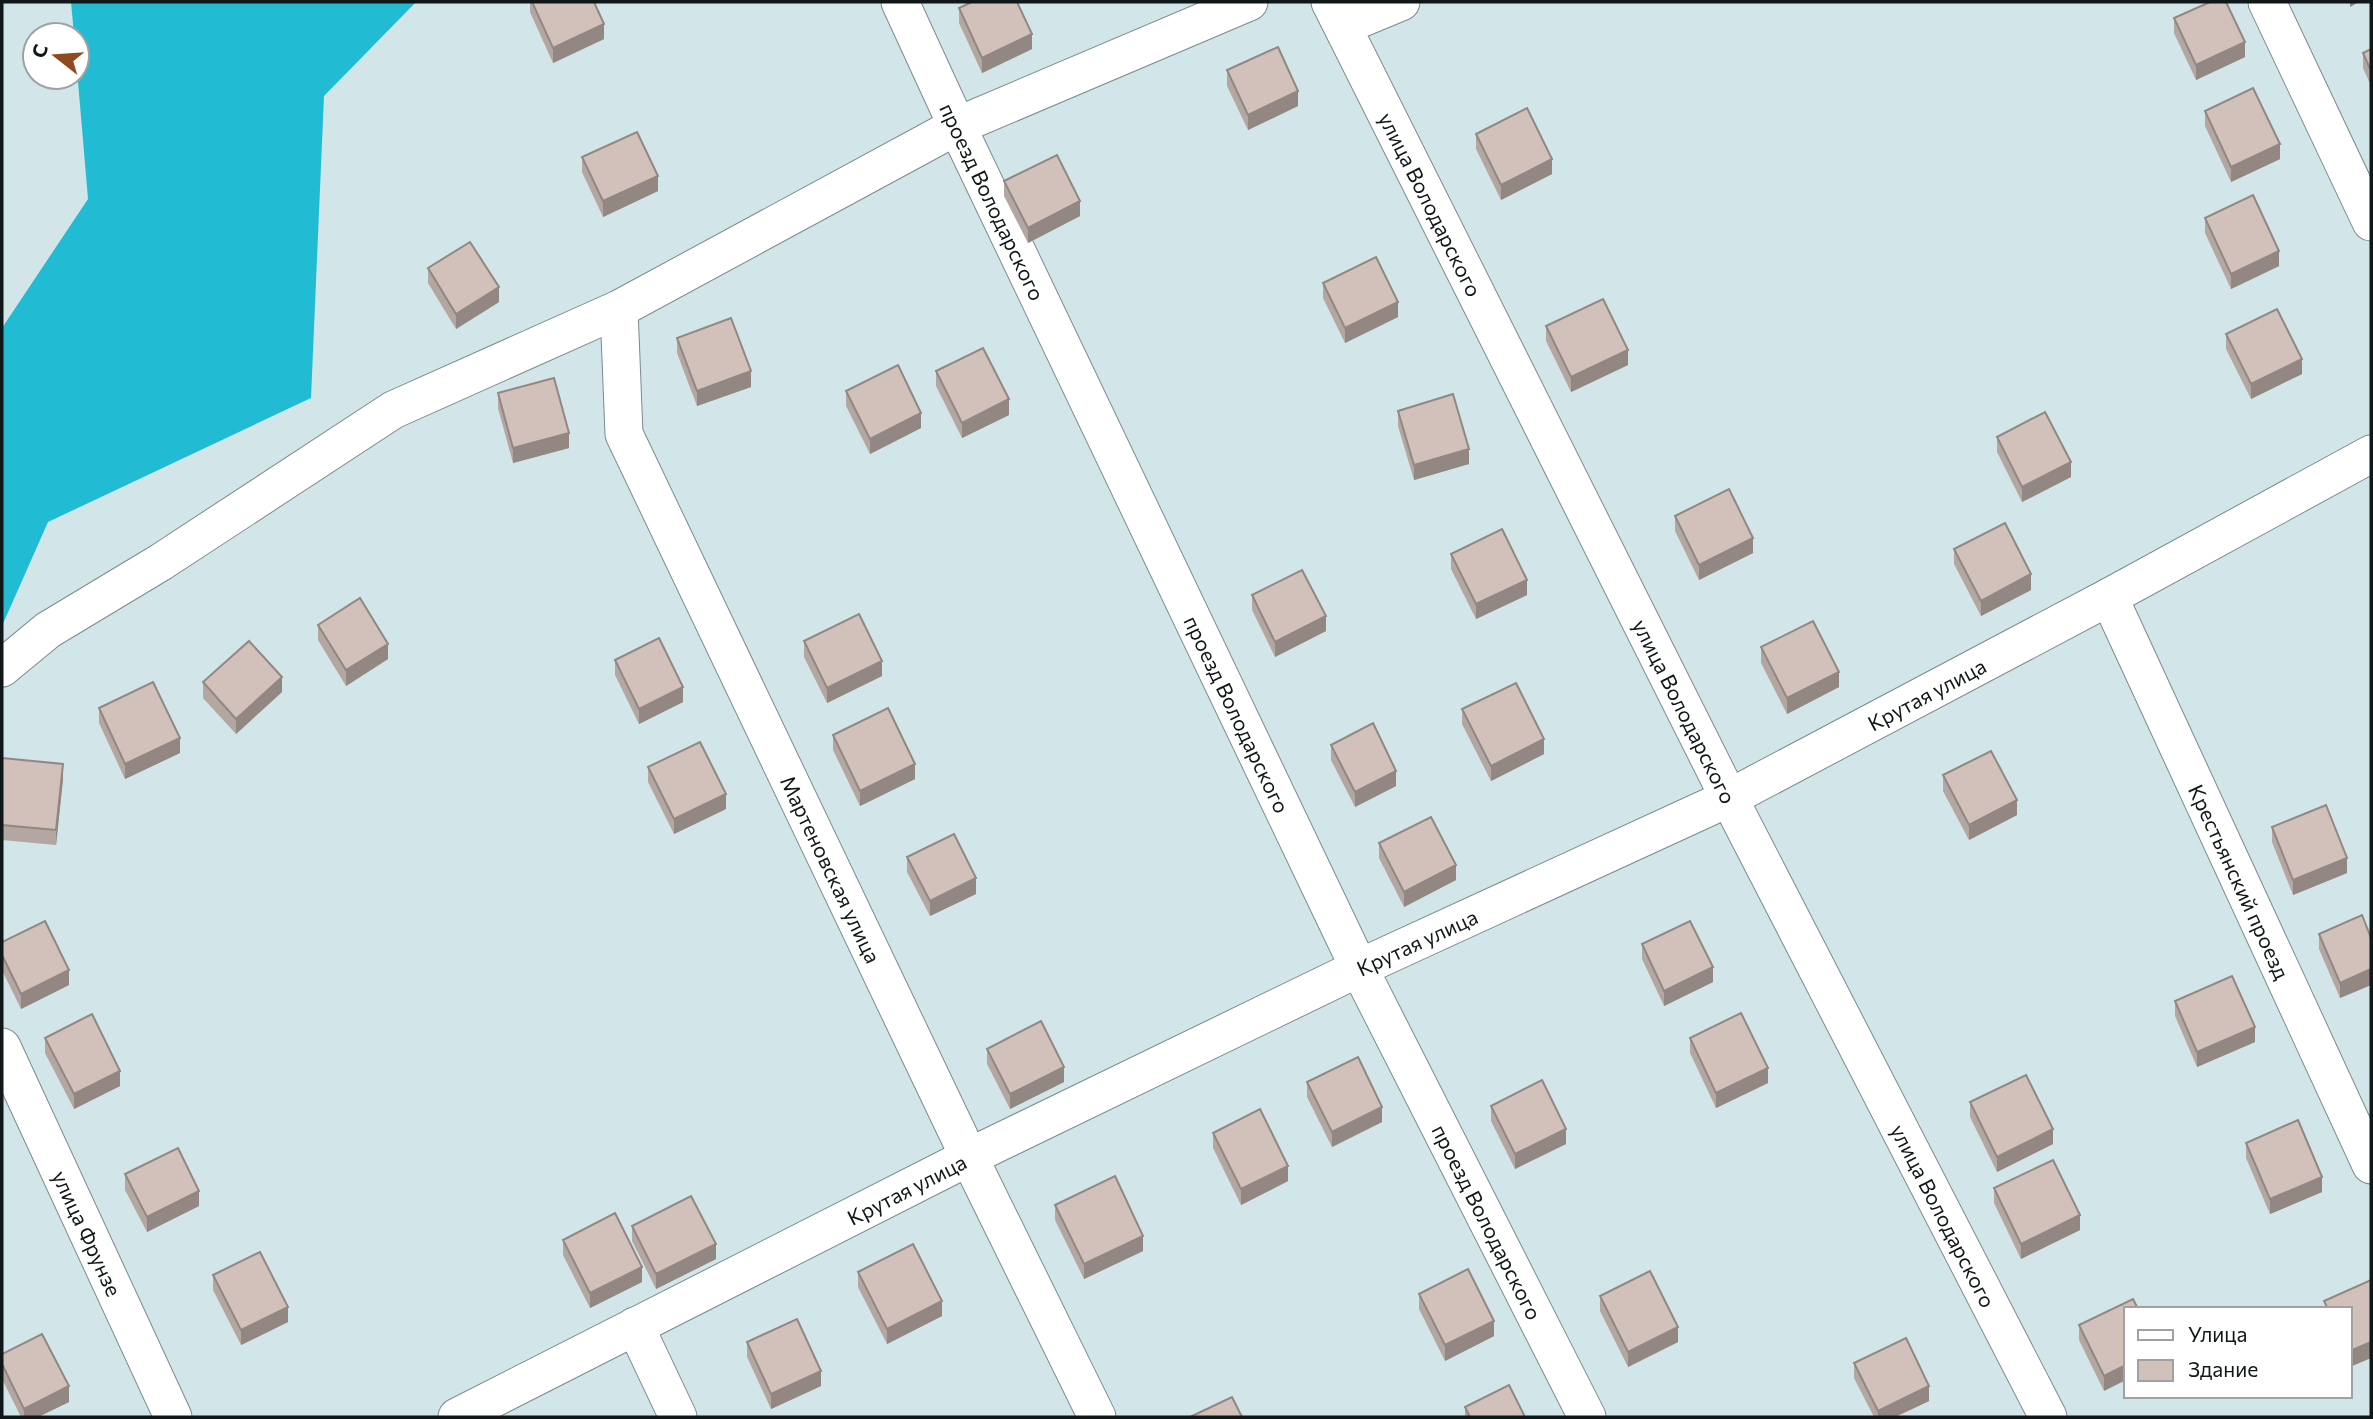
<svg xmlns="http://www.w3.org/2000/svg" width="2373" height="1419" font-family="Commissioner,sans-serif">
<rect width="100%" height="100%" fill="#d2e5e8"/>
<!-- forest -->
<path fill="#21bcd4" d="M71 2H416L324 96 311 398 48 522 2 626V328L88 199 77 70V35H74Z"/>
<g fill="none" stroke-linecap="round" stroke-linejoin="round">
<defs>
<g id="street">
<path id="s1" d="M900 2 957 126 1359 968 1587 1417"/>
<path id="s2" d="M1330 2 1729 798 2048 1417"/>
<path d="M2267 2 2371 222"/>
<path d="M1343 26 1401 2"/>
<path id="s3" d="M619 309 624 434 969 1157 1097 1417"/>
<path id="s4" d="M2109 597 2371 1165"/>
<path d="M2 668 48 630 161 562 393 410 619 309 957 126 1249 2"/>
<path id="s5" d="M2 1047 173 1417"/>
<path d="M635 1326 678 1417"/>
<path id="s6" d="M457 1417 969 1157 1359 968 1729 798 2109 597 2371 454"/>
</g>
</defs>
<!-- street casing -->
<use href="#street" stroke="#7b8b8f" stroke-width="39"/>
<!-- street -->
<use href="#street" stroke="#fff" stroke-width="37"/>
</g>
<!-- wall -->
<g fill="#b4a6a0">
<path d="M530 2H594L604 39 553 63 530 12Z"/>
<path d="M959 8 1032 49 982 73 959 23Z"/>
<path d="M2174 18 2245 57 2196 80 2174 33Z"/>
<path d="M2371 49V86L2363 68V53Z"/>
<path d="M1227 70 1298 106 1248 130 1227 86Z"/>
<path d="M2205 111 2280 159 2231 182 2205 126Z"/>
<path d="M1476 134 1552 174 1501 200 1476 149Z"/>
<path d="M582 157 658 191 603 217 582 172Z"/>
<path d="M1004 181 1080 216 1028 243 1004 196Z"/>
<path d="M2205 218 2279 266 2231 289 2205 233Z"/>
<path d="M428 268 499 302 456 329 428 283Z"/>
<path d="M1323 283 1398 317 1345 343 1323 298Z"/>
<path d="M1546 326 1628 365 1571 392 1546 341Z"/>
<path d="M2226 334 2302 374 2251 399 2226 349Z"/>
<path d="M677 338 751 387 697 406 677 353Z"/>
<path d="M936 371 1009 415 962 438 936 386Z"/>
<path d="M846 391 921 428 870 454 846 406Z"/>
<path d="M498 393 569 448 513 463 498 408Z"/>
<path d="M1398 411 1469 464 1414 480 1398 426Z"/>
<path d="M1997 437 2071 477 2022 502 1997 452Z"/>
<path d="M1675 516 1753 553 1699 580 1675 531Z"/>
<path d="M1954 549 2031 590 1981 616 1954 564Z"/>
<path d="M1451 554 1527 595 1476 619 1451 569Z"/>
<path d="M1252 595 1326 631 1275 657 1252 610Z"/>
<path d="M318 625 388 659 346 686 318 640Z"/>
<path d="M804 641 882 676 827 703 804 657Z"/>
<path d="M1761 647 1839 687 1787 714 1761 663Z"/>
<path d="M615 660 683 702 639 724 615 675Z"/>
<path d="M203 682 282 692 236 734 203 698Z"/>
<path d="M99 708 180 753 125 779 99 723Z"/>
<path d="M1462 709 1544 754 1491 781 1462 724Z"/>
<path d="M833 735 915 779 860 806 833 750Z"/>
<path d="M1331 745 1396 786 1355 807 1331 760Z"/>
<path d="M2 758 63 779 56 845 2 840Z"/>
<path d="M648 767 726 809 674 834 648 782Z"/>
<path d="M1943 775 2017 815 1969 840 1943 791Z"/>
<path d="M2272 827 2347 873 2293 895 2272 842Z"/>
<path d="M1379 843 1456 880 1404 907 1379 858Z"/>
<path d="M907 857 976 894 930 916 907 872Z"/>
<path d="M2319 934 2371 938V985L2340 998 2319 949Z"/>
<path d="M2 942 69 985 21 1009 2 970Z"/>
<path d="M1642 944 1713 982 1664 1006 1642 959Z"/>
<path d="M2175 1001 2255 1042 2197 1067 2175 1016Z"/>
<path d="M45 1038 120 1086 74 1109 45 1053Z"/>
<path d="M1690 1038 1768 1083 1716 1108 1690 1053Z"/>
<path d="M987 1049 1064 1082 1010 1109 987 1064Z"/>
<path d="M1307 1082 1382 1122 1332 1147 1307 1097Z"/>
<path d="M1970 1102 2053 1144 1997 1172 1970 1117Z"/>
<path d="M1491 1106 1566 1144 1515 1169 1491 1121Z"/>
<path d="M1213 1133 1288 1181 1241 1205 1213 1148Z"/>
<path d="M2246 1143 2322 1192 2270 1214 2246 1158Z"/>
<path d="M125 1174 199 1206 147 1232 125 1190Z"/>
<path d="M1994 1188 2080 1230 2021 1259 1994 1203Z"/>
<path d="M1055 1205 1143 1251 1084 1279 1055 1220Z"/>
<path d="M632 1226 716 1259 656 1289 632 1241Z"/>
<path d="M563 1240 642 1282 590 1308 563 1255Z"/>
<path d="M858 1272 942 1316 887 1344 858 1287Z"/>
<path d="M213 1275 288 1322 241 1345 213 1290Z"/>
<path d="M1419 1294 1494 1336 1445 1361 1419 1309Z"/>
<path d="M1600 1296 1678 1342 1628 1367 1600 1311Z"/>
<path d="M2138 1309 2104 1391 2079 1340V1325Z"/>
<path d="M747 1342 821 1386 771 1409 747 1357Z"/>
<path d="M2 1354 69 1402 38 1417H21L2 1379Z"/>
<path d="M1854 1363 1929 1401 1895 1417H1874L1854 1378Z"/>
<path d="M1465 1407 1525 1417H1465Z"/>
</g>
<!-- shaded-wall -->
<g fill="#928782">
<path d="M2350 2H2359L2350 7Z"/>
<path d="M604 24V39L553 63V48Z"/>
<path d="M1032 34V49L982 73V58Z"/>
<path d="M2245 42V57L2196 80V65Z"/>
<path d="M1298 91V106L1248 130V115Z"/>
<path d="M2280 144V159L2231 182V167Z"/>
<path d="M1552 159V174L1501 200V185Z"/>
<path d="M658 176V191L603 217V201Z"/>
<path d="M1080 201V216L1028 243V228Z"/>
<path d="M2279 251V266L2231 289V274Z"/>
<path d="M499 287V302L456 329V314Z"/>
<path d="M1398 302V317L1345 343V328Z"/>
<path d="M1628 350V365L1571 392V377Z"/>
<path d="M2302 359V374L2251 399V384Z"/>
<path d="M751 371V387L697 406V391Z"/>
<path d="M1009 399V415L962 438V423Z"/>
<path d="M921 413V428L870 454V439Z"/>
<path d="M569 433V448L513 463V448Z"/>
<path d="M1469 449V464L1414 480V465Z"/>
<path d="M2071 462V477L2022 502V487Z"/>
<path d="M1753 538V553L1699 580V565Z"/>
<path d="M2031 574V590L1981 616V601Z"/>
<path d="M1527 580V595L1476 619V604Z"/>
<path d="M1326 616V631L1275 657V642Z"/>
<path d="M388 644V659L346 686V670Z"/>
<path d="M882 661V676L827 703V688Z"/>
<path d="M1839 672V687L1787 714V698Z"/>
<path d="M282 677V692L236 734V719Z"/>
<path d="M683 687V702L639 724V709Z"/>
<path d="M180 738V753L125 779V764Z"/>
<path d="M1544 739V754L1491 781V766Z"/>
<path d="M63 764V779L56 845V830Z"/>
<path d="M915 764V779L860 806V791Z"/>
<path d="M1396 771V786L1355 807V792Z"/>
<path d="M726 794V809L674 834V819Z"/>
<path d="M2017 800V815L1969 840V825Z"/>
<path d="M2347 858V873L2293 895V880Z"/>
<path d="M1456 865V880L1404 907V892Z"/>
<path d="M976 878V894L930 916V901Z"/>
<path d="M1713 967V982L1664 1006V991Z"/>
<path d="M2371 969V985L2340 998V983Z"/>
<path d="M69 970V985L21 1009V994Z"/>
<path d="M2255 1027V1042L2197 1067V1052Z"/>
<path d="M1064 1067V1082L1010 1109V1094Z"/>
<path d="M1768 1068V1083L1716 1108V1093Z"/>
<path d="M120 1071V1086L74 1109V1094Z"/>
<path d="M1382 1107V1122L1332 1147V1132Z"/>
<path d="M1566 1129V1144L1515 1169V1154Z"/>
<path d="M2053 1129V1144L1997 1172V1157Z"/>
<path d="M1288 1166V1181L1241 1205V1189Z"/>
<path d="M2322 1177V1192L2270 1214V1199Z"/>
<path d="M199 1191V1206L147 1232V1217Z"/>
<path d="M2080 1215V1230L2021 1259V1244Z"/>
<path d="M1143 1236V1251L1084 1279V1264Z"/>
<path d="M716 1244V1259L656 1289V1274Z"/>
<path d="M642 1267V1282L590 1308V1293Z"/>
<path d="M942 1301V1316L887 1344V1329Z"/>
<path d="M288 1307V1322L241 1345V1330Z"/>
<path d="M1494 1321V1336L1445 1361V1345Z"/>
<path d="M1678 1327V1342L1628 1367V1352Z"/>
<path d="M2371 1342V1358L2350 1367V1351Z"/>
<path d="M2126 1365V1380L2104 1391V1376Z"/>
<path d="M821 1371V1386L771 1409V1394Z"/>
<path d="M69 1386V1402L38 1417H24V1409Z"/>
<path d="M1929 1386V1401L1895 1417H1878V1411Z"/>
</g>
<!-- building -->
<g fill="#d1c1ba" stroke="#928782" stroke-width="2">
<path d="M532 2H594L604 24 553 48Z"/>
<path d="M972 2H1017L1032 34 982 58 959 8Z"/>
<path d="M2210 2H2226L2245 42 2196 65 2174 18Z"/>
<path d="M1278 47 1298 91 1248 115 1227 70Z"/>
<path d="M2371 49V71L2363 53Z"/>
<path d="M2253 88 2280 144 2231 167 2205 111Z"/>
<path d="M1527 108 1552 159 1501 185 1476 134Z"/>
<path d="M637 132 658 176 603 201 582 157Z"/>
<path d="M1057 155 1080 201 1028 228 1004 181Z"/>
<path d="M2253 195 2279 251 2231 274 2205 218Z"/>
<path d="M470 242 499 287 456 314 428 268Z"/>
<path d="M1376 257 1398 302 1345 328 1323 283Z"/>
<path d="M1603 299 1628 350 1571 377 1546 326Z"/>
<path d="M2277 309 2302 359 2251 384 2226 334Z"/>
<path d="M731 318 751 371 697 391 677 338Z"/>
<path d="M983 348 1009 399 962 423 936 371Z"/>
<path d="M898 365 921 413 870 439 846 391Z"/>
<path d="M554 378 569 433 513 448 498 393Z"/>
<path d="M1453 394 1469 449 1414 465 1398 411Z"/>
<path d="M2045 412 2071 462 2022 487 1997 437Z"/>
<path d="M1729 489 1753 538 1699 565 1675 516Z"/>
<path d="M2005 523 2031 574 1981 601 1954 549Z"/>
<path d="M1502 529 1527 580 1476 604 1451 554Z"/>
<path d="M1302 570 1326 616 1275 642 1252 595Z"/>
<path d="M360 598 388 644 346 670 318 625Z"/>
<path d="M859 614 882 661 827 688 804 641Z"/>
<path d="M1813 621 1839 672 1787 698 1761 647Z"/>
<path d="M659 638 683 687 639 709 615 660Z"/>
<path d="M249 641 282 677 236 719 203 682Z"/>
<path d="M153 682 180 738 125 764 99 708Z"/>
<path d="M1516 683 1544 739 1491 766 1462 709Z"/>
<path d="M888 708 915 764 860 791 833 735Z"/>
<path d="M1373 723 1396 771 1355 792 1331 745Z"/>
<path d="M700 742 726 794 674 819 648 767Z"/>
<path d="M1991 751 2017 800 1969 825 1943 775Z"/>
<path d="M2 758 63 764 56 830 2 825Z"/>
<path d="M2326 805 2347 858 2293 880 2272 827Z"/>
<path d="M1431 817 1456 865 1404 892 1379 843Z"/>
<path d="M954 834 976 878 930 901 907 857Z"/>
<path d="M2362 915 2371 938V969L2340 983 2319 934Z"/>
<path d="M45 921 69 970 21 994 2 955V942Z"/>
<path d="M1690 921 1713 967 1664 991 1642 944Z"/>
<path d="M2232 976 2255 1027 2197 1052 2175 1001Z"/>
<path d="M1741 1013 1768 1068 1716 1093 1690 1038Z"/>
<path d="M92 1014 120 1071 74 1094 45 1038Z"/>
<path d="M1041 1021 1064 1067 1010 1094 987 1049Z"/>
<path d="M1358 1057 1382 1107 1332 1132 1307 1082Z"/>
<path d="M2026 1075 2053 1129 1997 1157 1970 1102Z"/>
<path d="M1542 1080 1566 1129 1515 1154 1491 1106Z"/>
<path d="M1260 1109 1288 1166 1241 1189 1213 1133Z"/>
<path d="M2298 1120 2322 1177 2270 1199 2246 1143Z"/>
<path d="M178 1148 199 1191 147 1217 125 1174Z"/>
<path d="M2053 1160 2080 1215 2021 1244 1994 1188Z"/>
<path d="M1115 1176 1143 1236 1084 1264 1055 1205Z"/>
<path d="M691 1196 716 1244 656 1274 632 1226Z"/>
<path d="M615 1213 642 1267 590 1293 563 1240Z"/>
<path d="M913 1244 942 1301 887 1329 858 1272Z"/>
<path d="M260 1252 288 1307 241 1330 213 1275Z"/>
<path d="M1468 1269 1494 1321 1445 1345 1419 1294Z"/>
<path d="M1650 1271 1678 1327 1628 1352 1600 1296Z"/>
<path d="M2371 1280V1342L2350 1351V1309H2328L2324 1301Z"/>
<path d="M2133 1299 2138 1309H2126V1365L2104 1376 2079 1325Z"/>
<path d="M797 1319 821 1371 771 1394 747 1342Z"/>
<path d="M42 1334 69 1386 24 1409 2 1364V1354Z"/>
<path d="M1906 1338 1929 1386 1878 1411 1854 1363Z"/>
<path d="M1509 1385 1525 1417H1470L1465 1407Z"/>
<path d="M1232 1397 1242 1417H1190Z"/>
</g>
<g text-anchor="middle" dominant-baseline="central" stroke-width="5" stroke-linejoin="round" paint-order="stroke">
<!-- street labels -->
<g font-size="21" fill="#101718" stroke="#fff">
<text stroke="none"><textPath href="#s1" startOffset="220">проезд Володарского</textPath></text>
<text stroke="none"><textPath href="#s2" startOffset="226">улица Володарского</textPath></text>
<text stroke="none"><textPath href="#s6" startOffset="1638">Крутая улица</textPath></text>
<text stroke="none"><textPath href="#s2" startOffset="793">улица Володарского</textPath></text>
<text stroke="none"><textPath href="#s1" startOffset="788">проезд Володарского</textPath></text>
<text stroke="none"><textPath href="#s3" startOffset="607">Мартеновская улица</textPath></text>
<text stroke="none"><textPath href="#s4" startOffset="313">Крестьянский проезд</textPath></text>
<text stroke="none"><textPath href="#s6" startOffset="1071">Крутая улица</textPath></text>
<text stroke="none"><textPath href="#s6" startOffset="504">Крутая улица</textPath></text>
<text stroke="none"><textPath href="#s2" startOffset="1360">улица Володарского</textPath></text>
<text stroke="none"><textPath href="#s1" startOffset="1354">проезд Володарского</textPath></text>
<text stroke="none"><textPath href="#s5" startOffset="205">улица Фрунзе</textPath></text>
</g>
</g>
<!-- border -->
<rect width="2373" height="1419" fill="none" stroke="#101718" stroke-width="7"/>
<!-- legend -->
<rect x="2124" y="1307" width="228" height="91" fill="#ffffff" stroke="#9fa2a3" stroke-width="2"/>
<rect x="2138" y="1330" width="35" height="10" fill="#ffffff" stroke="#9fa2a3" stroke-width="2"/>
<text x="2188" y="1342" font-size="21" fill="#101718">Улица</text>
<rect x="2138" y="1360" width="35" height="21" fill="#d1c1ba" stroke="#9fa2a3" stroke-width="2"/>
<text x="2188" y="1377" font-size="21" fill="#101718">Здание</text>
<!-- north arrow -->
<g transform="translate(56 56) rotate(287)"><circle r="33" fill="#ffffff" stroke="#9fa2a3" stroke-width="2"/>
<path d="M0-5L12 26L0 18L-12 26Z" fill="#904a22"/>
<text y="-10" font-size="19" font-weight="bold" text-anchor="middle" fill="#101718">С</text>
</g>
</svg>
